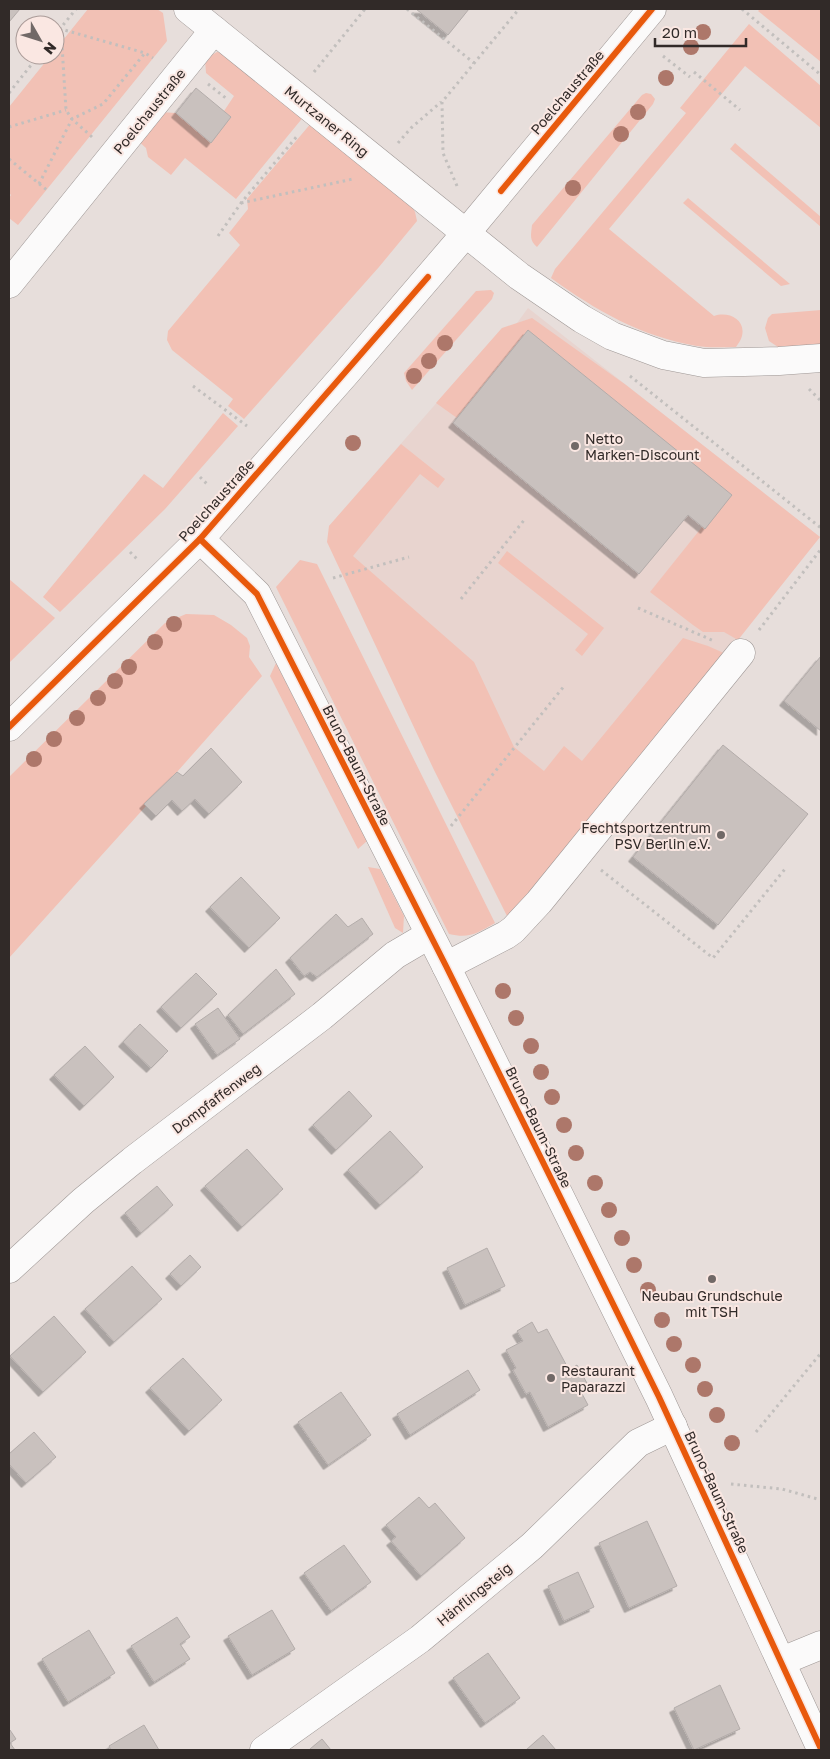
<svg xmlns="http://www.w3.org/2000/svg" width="830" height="1759" font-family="'Golos Text',sans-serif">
<defs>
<filter id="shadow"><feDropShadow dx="-4.5" dy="4.5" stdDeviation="0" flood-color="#0004"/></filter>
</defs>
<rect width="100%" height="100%" fill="#e7dedb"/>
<!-- built -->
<path fill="#e8d4cf" d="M528 308 820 537 546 875 329 526 502 328 509 334Z"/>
<!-- green -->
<g fill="#f2c1b5">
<path d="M88 9H157L163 13 167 41 18 225 9 218V198L11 195 9 193V107L51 55H55V50Z"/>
<path d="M760 9H821V62L758 11Z"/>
<path d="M749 24 821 86V128L745 66 609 229 714 316C728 311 746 319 742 336 741 340 738 344 736 347 723 347 709 348 697 346 642 337 595 310 551 278L555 269 686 113 680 108Z"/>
<path d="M217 52 229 54 305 115 236 199 185 158 171 175 148 157 146 148 137 140 160 112 176 113 211 142 231 117 224 111 234 96 206 73 205 59Z"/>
<path d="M646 93 651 94 655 99 653 104 537 247C529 240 531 235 532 225L642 95Z"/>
<path d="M312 122 407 198 415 212 417 221 379 267 244 419 228 406 233 399 172 350 167 340 168 331 240 245 229 233 248 209 247 199Z"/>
<path d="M735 143 821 217V227L730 149Z"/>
<path d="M688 198 790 284 781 286 683 203Z"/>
<path d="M491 290 494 293 492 299 412 390 406 381 404 373 476 291Z"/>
<path d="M821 310V345L778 347 769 341 765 328 768 318 772 314Z"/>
<path d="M532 318 626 385 820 537 738 640 724 632H703L693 625 650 592 702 527 731 495 528 330 457 418 436 403 502 328Z"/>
<path d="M223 413 238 426 165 509 60 612 43 597 144 474 163 488Z"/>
<path d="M401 444 445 479 438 488 420 474 353 556 474 662 514 747 544 771 564 746 582 761 683 638 708 646 726 654 509 920 434 770 327 542 329 526Z"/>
<path d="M507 551 604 628 582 656 575 650 588 634 498 563Z"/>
<path d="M300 560 317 564 495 923C477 933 470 939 449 934L276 587Z"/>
<path d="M9 579 55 618 9 663Z"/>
<path d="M186 614 214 615 231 625 247 638 250 646 249 657 262 676 177 772 144 804 146 806 9 958V777L165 623Z"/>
<path d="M276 663 367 841 358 849 270 676Z"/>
<path d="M368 867 380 869 404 916 403 933 395 928Z"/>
</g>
<!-- building -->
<g fill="#c9c1be" stroke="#b3acaa" filter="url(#shadow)">
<path d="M9 9H20L9 22Z"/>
<path d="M416 9H469L448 35Z"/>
<path d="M196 88 231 117 211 143 176 113Z"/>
<path d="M528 330 732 495 705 529 688 515 639 574 453 423Z"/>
<path d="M821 656V731L784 701Z"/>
<path d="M723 745 808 814 718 925 633 857Z"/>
<path d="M211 748 242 782 209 814 195 799 182 811 172 800 156 816 144 804 177 772 183 776Z"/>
<path d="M241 877 280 918 249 948 210 907Z"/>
<path d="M336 914 348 927 362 918 373 934 317 977 310 972 304 976 290 958Z"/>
<path d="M276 969 295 994 243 1034 228 1015Z"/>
<path d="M196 973 217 994 181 1028 161 1007Z"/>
<path d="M218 1008 240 1039 217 1055 195 1024Z"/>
<path d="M140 1024 168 1051 151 1068 123 1042Z"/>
<path d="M85 1046 114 1077 84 1106 54 1075Z"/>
<path d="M349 1091 372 1116 336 1150 313 1125Z"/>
<path d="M390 1131 423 1167 380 1205 348 1170Z"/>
<path d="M247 1149 283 1189 242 1227 205 1186Z"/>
<path d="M157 1186 173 1205 141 1233 125 1213Z"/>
<path d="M487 1248 505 1286 465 1305 447 1268Z"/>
<path d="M190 1255 201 1267 181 1286 170 1274Z"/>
<path d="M132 1266 162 1299 114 1342 85 1309Z"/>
<path d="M54 1316 86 1352 43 1392 10 1356Z"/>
<path d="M532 1322 538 1333 547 1329 569 1370 577 1365 588 1385 580 1390 588 1405 548 1427 530 1392 526 1394 513 1370 516 1368 506 1350 523 1341 517 1331Z"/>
<path d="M183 1358 222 1400 189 1431 150 1388Z"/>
<path d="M468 1370 480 1390 410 1435 397 1414Z"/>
<path d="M341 1392 371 1435 328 1465 298 1422Z"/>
<path d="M34 1432 56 1457 26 1483 9 1464V1454Z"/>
<path d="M419 1497 429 1508 435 1503 465 1538 421 1576 391 1541 396 1537 386 1525Z"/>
<path d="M647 1521 677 1586 629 1608 599 1543Z"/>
<path d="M344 1545 371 1582 331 1611 304 1573Z"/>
<path d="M578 1572 594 1607 564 1621 548 1586Z"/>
<path d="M272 1610 295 1649 252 1675 228 1636Z"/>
<path d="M177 1617 190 1637 180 1644 190 1659 154 1682 131 1646Z"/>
<path d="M89 1630 115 1673 68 1702 42 1659Z"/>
<path d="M488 1653 520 1698 485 1723 453 1678Z"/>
<path d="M720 1685 740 1729 694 1750 674 1708Z"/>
<path d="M144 1725 159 1750H111L109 1746Z"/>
<path d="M10 1730 16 1739 10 1743 15 1750H9V1731Z"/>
<path d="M543 1735 556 1750H526Z"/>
<path d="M322 1739 331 1750H311L310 1749Z"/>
</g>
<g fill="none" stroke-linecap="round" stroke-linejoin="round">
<defs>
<g id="minor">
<path d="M188 9 519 276 582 319 612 336 663 355 704 363 779 361 821 358"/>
<path d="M9 284 214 30"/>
<path d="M200 539 257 594 446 966 659 1397 821 1749"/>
<path d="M9 727 200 539 347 372 466 233 652 9"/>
<path d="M446 966 506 935 513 930 539 902 741 653"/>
<path d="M9 1269 83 1201 132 1161 322 1016 395 955 429 935"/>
<path d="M782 1661 821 1645"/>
<path d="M264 1750 420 1639 532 1546 638 1443 673 1426"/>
</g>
</defs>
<!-- minor casing -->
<use href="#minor" stroke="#9e9795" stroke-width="29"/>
<!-- path -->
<g stroke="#c2bfbd" stroke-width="3" stroke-dasharray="2.5 4" stroke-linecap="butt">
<path d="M407 9 474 63"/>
<path d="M742 9 821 75"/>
<path d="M55 35 76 9"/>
<path d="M663 56 690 77"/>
<path d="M314 72 365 9"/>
<path d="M694 72 740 110"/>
<path d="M208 84 227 99"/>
<path d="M9 93 39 55"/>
<path d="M9 127 66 110"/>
<path d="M92 137 72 119 66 110 61 29 145 53 153 58"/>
<path d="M398 143 411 128 441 102"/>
<path d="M9 159 48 191"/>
<path d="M39 184 72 119 103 104 145 53"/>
<path d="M457 186 443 153 442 102 519 9"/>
<path d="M241 203 353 179"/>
<path d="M218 236 241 203 298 135"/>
<path d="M630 376 821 528"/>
<path d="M193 386 247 426"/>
<path d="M809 389 821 401"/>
<path d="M200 477 208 485"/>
<path d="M130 552 137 559"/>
<path d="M333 578 409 557"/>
<path d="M461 599 525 519"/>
<path d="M638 608 714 641"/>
<path d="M759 630 821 549"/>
<path d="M451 826 565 685"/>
<path d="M601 870 713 958 785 869"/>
<path d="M756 1432 821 1353"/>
<path d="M731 1484 782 1489 821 1500"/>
</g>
<!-- minor -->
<use href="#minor" stroke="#fbfafa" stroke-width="28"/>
<defs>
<g id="cycleway">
<path d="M501 191 652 9"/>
<path d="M200 539 257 594 446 966 659 1397 821 1749"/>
<path d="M9 727 200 539 428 277"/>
</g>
</defs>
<!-- cycleway casing -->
<use href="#cycleway" stroke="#fae7e2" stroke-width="9"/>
<!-- cycleway -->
<use href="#cycleway" stroke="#e8590c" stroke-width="6"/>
</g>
<!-- trees -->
<g fill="#ad776a">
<circle cx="703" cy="32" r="8"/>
<circle cx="691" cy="47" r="8"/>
<circle cx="666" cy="78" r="8"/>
<circle cx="638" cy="112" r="8"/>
<circle cx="621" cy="134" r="8"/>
<circle cx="573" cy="188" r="8"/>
<circle cx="445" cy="343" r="8"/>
<circle cx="429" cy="361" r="8"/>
<circle cx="414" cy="376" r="8"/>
<circle cx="353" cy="443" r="8"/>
<circle cx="174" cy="624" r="8"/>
<circle cx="155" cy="642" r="8"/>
<circle cx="129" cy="667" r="8"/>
<circle cx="115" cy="681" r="8"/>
<circle cx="98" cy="698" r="8"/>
<circle cx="77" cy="718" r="8"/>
<circle cx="54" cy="739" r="8"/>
<circle cx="34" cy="759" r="8"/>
<circle cx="503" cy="991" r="8"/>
<circle cx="516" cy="1018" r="8"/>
<circle cx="531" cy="1046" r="8"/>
<circle cx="541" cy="1072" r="8"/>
<circle cx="552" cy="1097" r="8"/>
<circle cx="564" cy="1125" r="8"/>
<circle cx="576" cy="1153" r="8"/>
<circle cx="595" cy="1183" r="8"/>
<circle cx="609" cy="1210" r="8"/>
<circle cx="622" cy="1238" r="8"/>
<circle cx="634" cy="1265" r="8"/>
<circle cx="648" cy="1290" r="8"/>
<circle cx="662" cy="1320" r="8"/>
<circle cx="674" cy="1344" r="8"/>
<circle cx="693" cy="1365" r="8"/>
<circle cx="705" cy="1389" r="8"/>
<circle cx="717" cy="1415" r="8"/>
<circle cx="732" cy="1443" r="8"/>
</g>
<!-- markers -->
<g fill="#716967" stroke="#fae7e2" stroke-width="2">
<circle cx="575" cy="446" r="5"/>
<circle cx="721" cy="835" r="5"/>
<circle cx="712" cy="1279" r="5"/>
<circle cx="551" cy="1378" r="5"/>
</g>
<g text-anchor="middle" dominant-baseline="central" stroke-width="4" stroke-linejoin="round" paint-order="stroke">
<!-- street labels -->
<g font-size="14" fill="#312a28" stroke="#fae7e2">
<text transform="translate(567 92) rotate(-50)">Poelchaustraße</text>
<text transform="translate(149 111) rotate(-51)">Poelchaustraße</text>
<text transform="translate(327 121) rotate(39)">Murtzaner Ring</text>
<text transform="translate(216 500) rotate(-48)">Poelchaustraße</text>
<text transform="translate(357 765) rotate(63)">Bruno-Baum-Straße</text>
<text transform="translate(216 1098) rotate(-37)">Dompfaffenweg</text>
<text transform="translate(539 1127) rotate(64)">Bruno-Baum-Straße</text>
<text transform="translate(717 1492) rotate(65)">Bruno-Baum-Straße</text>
<text transform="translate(474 1594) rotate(-39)">Hänflingsteig</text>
</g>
<!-- poi labels -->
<g font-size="14" fill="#312a28" stroke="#fae7e2" text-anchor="start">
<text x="585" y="438">Netto<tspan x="585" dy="16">Marken-Discount</tspan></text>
<text x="711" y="827" text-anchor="end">Fechtsportzentrum<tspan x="711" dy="16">PSV Berlin e.V.</tspan></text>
<text x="712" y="1295" text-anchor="middle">Neubau Grundschule<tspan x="712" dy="16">mit TSH</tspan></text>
<text x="561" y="1370">Restaurant<tspan x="561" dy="16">Paparazzi</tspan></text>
</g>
</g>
<!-- border -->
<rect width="830" height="1759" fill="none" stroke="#312a28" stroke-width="20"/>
<!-- north arrow -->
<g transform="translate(40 40) rotate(129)"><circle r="24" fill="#fae7e2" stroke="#aa9b98"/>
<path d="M0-4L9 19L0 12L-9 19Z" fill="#716967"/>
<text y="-8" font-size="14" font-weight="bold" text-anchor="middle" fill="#312a28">N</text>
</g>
<!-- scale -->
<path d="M655 38v8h91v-8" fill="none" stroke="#312a28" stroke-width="2.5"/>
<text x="662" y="38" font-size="15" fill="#312a28" stroke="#fae7e2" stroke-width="4" paint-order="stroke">20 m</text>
</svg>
